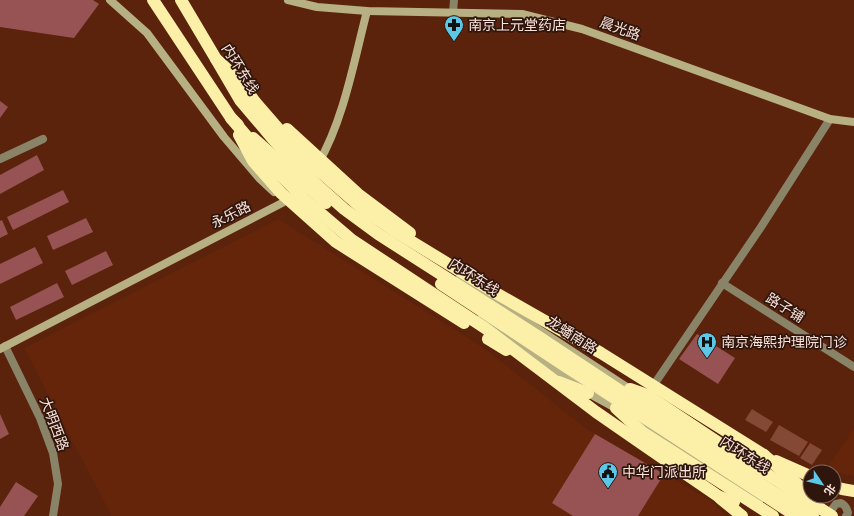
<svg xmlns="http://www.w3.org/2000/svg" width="854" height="516" font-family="Karla,'Noto Sans SC',sans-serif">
<rect width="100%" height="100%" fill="#5b220c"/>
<!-- built -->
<g fill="#65250b">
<path d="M278 219 484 348 584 427 711 501 726 516H110L111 515 24 348Z"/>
<path d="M854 429V476L825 470Z"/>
</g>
<!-- green -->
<g fill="#844935">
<path d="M752 409 773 422 766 432 745 420Z"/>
<path d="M779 425 808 442 799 456 770 440Z"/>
<path d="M810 443 822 450 812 465 800 458Z"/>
</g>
<!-- building -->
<g fill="#975354">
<path d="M0 0H93L99 4 74 38 0 27Z"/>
<path d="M0 101 8 107 0 118Z"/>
<path d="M37 155 44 170 0 194V175Z"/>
<path d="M63 190 69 202 13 230 7 217Z"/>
<path d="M86 218 93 232 53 250 47 236Z"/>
<path d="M2 220 8 234 0 238V221Z"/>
<path d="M35 247 43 263 0 284V264Z"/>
<path d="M106 251 113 265 72 285 65 271Z"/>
<path d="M57 283 64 297 16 320 10 307Z"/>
<path d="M697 334 735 358 718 384 679 359Z"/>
<path d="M0 414 9 434 0 439Z"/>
<path d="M595 434 664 474 638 516H573L552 503Z"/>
<path d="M16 482 38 496 24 516H0V507Z"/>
</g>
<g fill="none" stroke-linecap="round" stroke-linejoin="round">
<!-- street -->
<g stroke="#898468" stroke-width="8">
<path d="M453 13 454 0"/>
<path d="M0 159 43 139"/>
<path d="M722 283 854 367"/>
<path d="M5 346 40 418 53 453 58 484 53 516"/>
<path d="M651 389 761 227 830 119"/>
<path d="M827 516 836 504 841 503C845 505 847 508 848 513L846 516"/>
</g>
<!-- secondary -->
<g stroke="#b7b083" stroke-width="8">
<path d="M288 0 317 7 367 11 522 14 582 29 830 119 854 122"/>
<path d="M318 164C344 119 354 61 367 11"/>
<path d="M460 278 633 391"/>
<path d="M481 318 588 393 619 410"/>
<path d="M0 349 282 203 290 197"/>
<path d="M636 421 760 499"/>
</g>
<!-- highway -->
<g stroke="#fcf0a9" stroke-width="12">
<path d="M153 0 231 118 238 125"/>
<path d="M181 0 216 59 240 81 255 102"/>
<path d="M253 138 279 161"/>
<path d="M441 284 565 366 796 516"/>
<path d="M488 339 506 350"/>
<path d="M559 382 588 393"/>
<path d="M630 389 647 395 731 451"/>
<path d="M616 408 642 432 773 516"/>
<path d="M764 455 810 495"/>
<path d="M776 461 810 476"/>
<path d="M834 486 842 489 854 491"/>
<path d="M720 498 742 516"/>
</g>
<!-- secondary-bridge -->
<path stroke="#b7b083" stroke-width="8" d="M110 0 147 33 224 137 259 178 274 192"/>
<!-- highway-bridge -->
<g stroke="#fcf0a9" stroke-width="12">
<path d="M216 59 240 100 273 139 316 184 344 209 378 234 539 337 773 492 813 516"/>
<path d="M255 102 301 155 364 210 396 232 494 292 601 353 764 455"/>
<path d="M231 118 272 166 304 199 352 240 485 328 596 412 648 448 718 496 734 502"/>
<path d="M287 129 358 194 410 233"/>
<path d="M239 135 253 161 281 193 336 242 464 323"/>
<path d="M279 161 326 203"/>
<path d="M731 451 832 516"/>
</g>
</g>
<!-- icons -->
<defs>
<symbol id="pharmacy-pin" viewBox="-11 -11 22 30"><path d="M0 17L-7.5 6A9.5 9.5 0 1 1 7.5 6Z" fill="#5bc8e7" stroke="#2f160d"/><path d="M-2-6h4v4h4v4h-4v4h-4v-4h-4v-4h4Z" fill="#111"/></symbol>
<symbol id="hospital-pin" viewBox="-11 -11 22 30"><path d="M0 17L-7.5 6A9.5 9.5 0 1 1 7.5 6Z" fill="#5bc8e7" stroke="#2f160d"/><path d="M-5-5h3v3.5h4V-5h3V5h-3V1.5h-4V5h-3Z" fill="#111"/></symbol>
<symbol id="civic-pin" viewBox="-11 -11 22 30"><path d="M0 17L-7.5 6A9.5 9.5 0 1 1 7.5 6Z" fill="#5bc8e7" stroke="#2f160d"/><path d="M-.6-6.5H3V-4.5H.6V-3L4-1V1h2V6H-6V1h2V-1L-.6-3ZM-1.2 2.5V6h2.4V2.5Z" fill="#111"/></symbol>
</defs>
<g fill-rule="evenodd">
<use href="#pharmacy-pin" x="443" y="14" width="22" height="30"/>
<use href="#hospital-pin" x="696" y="331" width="22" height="30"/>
<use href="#civic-pin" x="597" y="461" width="22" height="30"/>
</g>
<g text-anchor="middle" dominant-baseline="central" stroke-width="3.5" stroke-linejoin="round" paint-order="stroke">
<!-- poi labels -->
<g font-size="14" fill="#fae3db" stroke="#2f160d" text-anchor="start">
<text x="468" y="25">南京上元堂药店</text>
<text x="721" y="342">南京海熙护理院门诊</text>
<text x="622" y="472">中华门派出所</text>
</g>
<!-- street labels -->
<g font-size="14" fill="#fae3db" stroke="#2f160d">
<text transform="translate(620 29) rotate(20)">晨光路</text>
<text transform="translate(240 69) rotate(58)">内环东线</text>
<text transform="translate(231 215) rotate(-27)">永乐路</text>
<text transform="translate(474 277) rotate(33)">内环东线</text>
<text transform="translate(785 308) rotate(32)">路子铺</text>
<text transform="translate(572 335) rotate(33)">龙蟠南路</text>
<text transform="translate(54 424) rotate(69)">大明西路</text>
<text transform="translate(745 455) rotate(33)">内环东线</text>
</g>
</g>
<!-- north arrow -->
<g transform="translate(822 484) rotate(125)"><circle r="19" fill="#2f160d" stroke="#80685f"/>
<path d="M0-3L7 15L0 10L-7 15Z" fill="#5bc8e7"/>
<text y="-6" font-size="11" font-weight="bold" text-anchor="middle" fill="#fae3db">北</text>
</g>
</svg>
